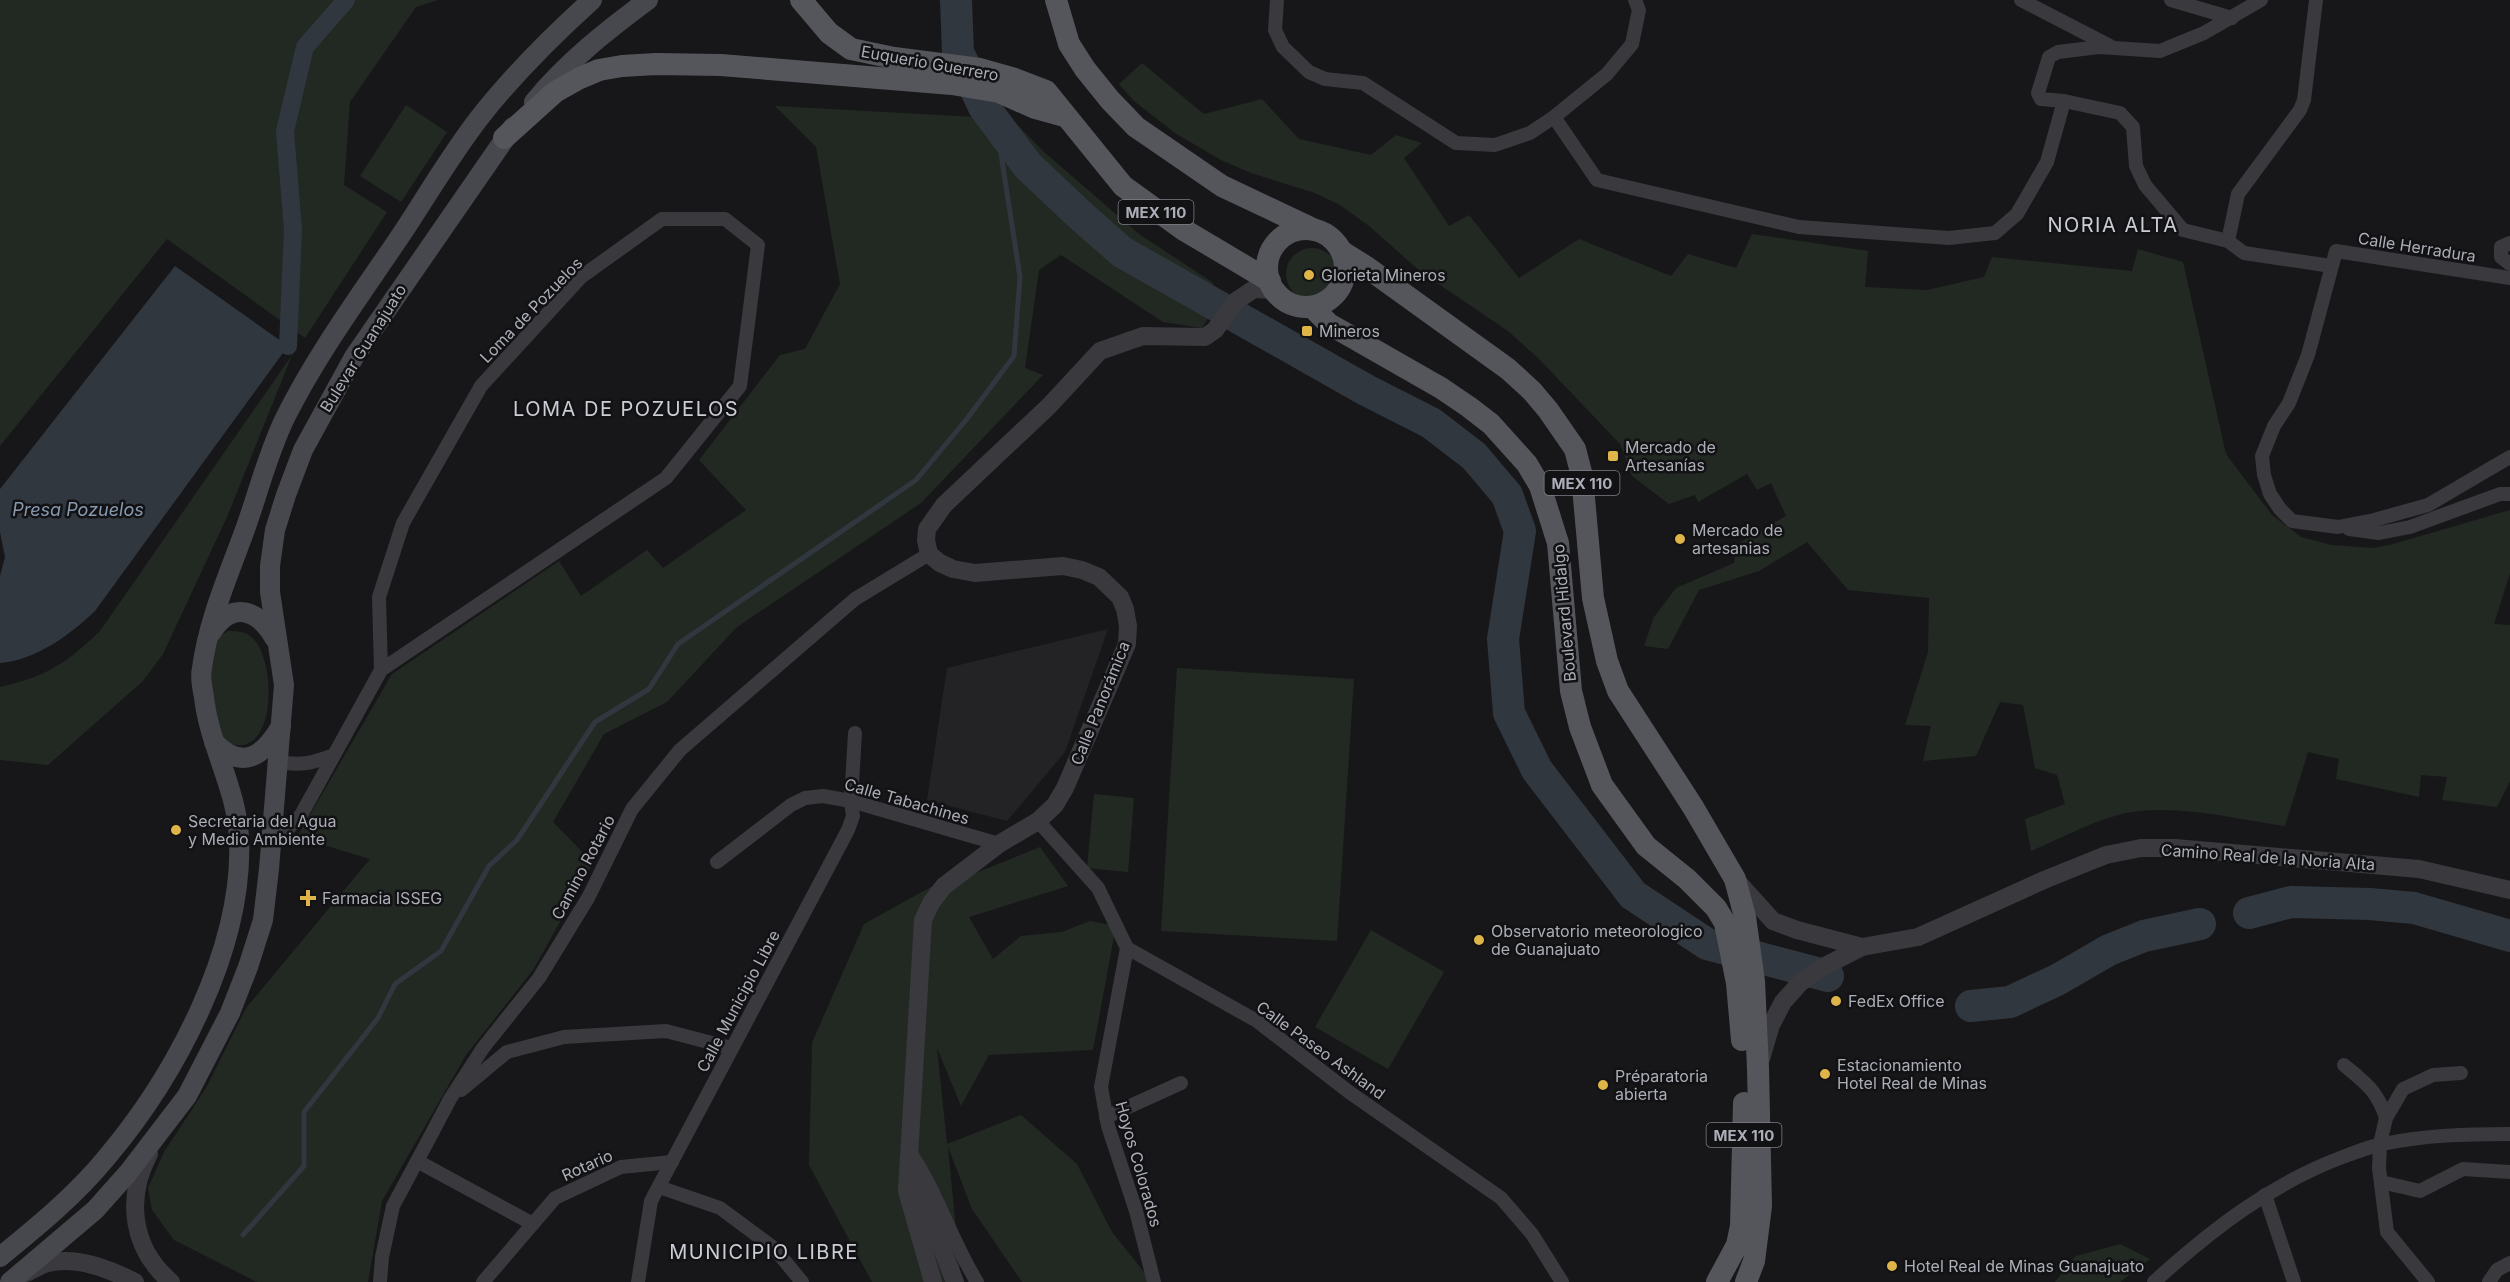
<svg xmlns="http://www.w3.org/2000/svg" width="2510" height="1282" font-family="Inter,sans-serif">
<rect width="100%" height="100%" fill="#171719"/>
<!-- built -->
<path fill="#232326" d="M1108 629 1065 752 1007 821 927 800 947 668Z"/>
<!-- green -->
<g fill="#222923">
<path d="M0 0H438L416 7 350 102 344 185 387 212 305 338 167 239 0 446Z"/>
<path d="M1142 63 1204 114 1262 99 1299 139 1371 155 1396 135 1422 143 1404 158 1449 226 1469 215 1519 278 1579 239 1671 276 1688 254 1736 268 1752 234 1868 251 1865 287 1927 290 1984 277 1992 257 2132 271 2138 249 2183 262 2226 454 2272 515 2301 537 2331 545 2373 548 2393 544 2510 510V573L2494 624 2510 625V781L2497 807 2442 800 2447 777 2421 775 2419 797 2336 779 2339 759 2308 752 2285 826C2237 819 2186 806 2139 811 2102 815 2065 837 2031 851L2025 819 2065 804 2057 775 2035 768 2023 705 2000 702 1976 756 1923 761 1931 726 1905 725 1928 652 1929 598 1848 590 1807 542 1759 571 1699 590 1668 649 1644 646 1654 617 1676 588 1734 563 1737 544 1786 516 1771 483 1757 490 1747 474 1698 502 1695 495 1669 504 1632 476 1620 444 1539 359 1508 331 1421 272 1369 226 1340 205 1315 193 1251 173 1221 160 1175 133 1134 101 1119 84Z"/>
<path d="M406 105 447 132 401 202 360 176Z"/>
<path d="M775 106 1012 119 1043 151 1139 234 1212 282 1221 297 1202 328 1163 322 1061 255 1039 270 1025 368 1043 375 921 503 737 627 667 702 604 734 553 822 593 863 533 970 466 1055 382 1201 368 1282H257L174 1240 152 1210 148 1188 164 1152 206 1088 246 1008 370 859 297 837 392 674 559 561 581 596 647 550 663 568 746 510 699 460 780 355 805 349 840 284 816 147Z"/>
<circle cx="1312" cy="274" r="26"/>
<path d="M292 355 227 517 163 654 143 681 48 765 0 760V687C48 676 65 664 100 631Z"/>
<path d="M228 631C236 631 243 631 250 636 274 652 278 739 243 745 209 750 210 690 211 670 211 663 209 653 212 647 214 639 222 635 228 631Z"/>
<path d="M1177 668 1354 679 1337 941 1161 931Z"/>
<path d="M1094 794 1134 798 1128 872 1087 868Z"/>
<path d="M1040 847 1068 886 969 917 993 959 1021 936 1062 932 1090 921 1116 926 1093 1050 989 1055 961 1106 937 1048 947 1144 1021 1115 1077 1164 1112 1232 1152 1282H1022L972 1209 948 1147 961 1282H872L809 1165 812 1043 864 924 965 868 956 881Z"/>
<path d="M1371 930 1444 972 1388 1069 1315 1027Z"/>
<path d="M2120 1244 2150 1259 2120 1282H2055L2076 1256Z"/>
</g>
<!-- water -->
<path fill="#31373e" d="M175 266 288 346 95 611C70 635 36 660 0 663V576L5 557 0 532V489Z"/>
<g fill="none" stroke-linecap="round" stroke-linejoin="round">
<!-- stream -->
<path stroke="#31373e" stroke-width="5" d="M243 1235 304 1166V1112L378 1018 395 984 441 951 489 866 517 840 595 722 649 689 678 644 916 480 966 420 1014 356 1020 277 997 128"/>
<!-- canal -->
<path stroke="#31373e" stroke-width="18" d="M288 346 293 230 285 131 305 47 346 0"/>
<!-- river -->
<g stroke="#31373e" stroke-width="32">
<path d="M956 0 958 52 984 107 1028 166 1080 215 1122 252 1366 390 1431 423 1474 456 1507 495 1520 531 1503 639 1509 713 1537 770 1633 895 1707 944 1828 976"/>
<path d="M2249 913 2291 902 2370 904 2414 908 2510 936"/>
<path d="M1971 1006 2010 1002 2057 980 2109 950 2144 936 2200 924"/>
</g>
<!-- minor -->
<g stroke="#39393e" stroke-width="14">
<path d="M1277 0 1275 30 1283 47 1309 72 1325 79 1363 83 1456 143 1495 145 1530 133 1554 117 1607 74 1632 44 1639 10 1635 0"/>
<path d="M2021 0 2110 46"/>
<path d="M2171 0 2232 18"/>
<path d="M2261 0 2204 33 2160 51 2099 47 2058 52 2049 57 2038 93 2041 99 2064 101 2120 113 2133 127 2136 166 2145 185 2183 230 2228 241 2244 253 2331 266"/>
<path d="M1554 117 1597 180 1799 227 1949 238 1995 233 2017 214 2047 162 2064 101"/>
<path d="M2228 241 2238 194 2300 110 2304 100 2316 0"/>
<path d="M2510 243 2501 247V257L2510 264"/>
<path d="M2510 278 2336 251 2308 355 2289 403 2274 426 2262 456 2264 475 2270 494 2280 509 2292 521 2338 527 2374 520 2428 505 2510 457"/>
<path d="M2349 529 2379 533 2410 527 2500 494H2510"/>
<path d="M278 762C302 766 312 763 334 755"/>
<path d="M1038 821 1098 888 1127 948 1257 1021 1349 1092 1501 1198 1532 1234 1562 1282"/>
<path d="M271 847 301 815 381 670 666 478 740 386 758 245 725 219H662L581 277 481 386 403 523 379 597 381 670"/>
<path d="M717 862 791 805 805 798 823 796 851 801 999 844"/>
<path d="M1127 948 1101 1087 1108 1126 1136 1211 1154 1282"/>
<path d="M2344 1065C2365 1083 2377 1090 2386 1118"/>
<path d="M461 1090 507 1052 564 1037 666 1031 731 1048"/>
<path d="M1106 1117 1181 1083"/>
<path d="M911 1154C938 1194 951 1240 977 1282"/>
<path d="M417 1161 533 1224"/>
<path d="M2381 1182 2420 1191 2463 1169 2510 1172"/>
<path d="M659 1187 720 1208 774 1248 802 1282"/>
<path d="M2265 1195 2294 1282"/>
<path d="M380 1282 382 1257 393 1206 431 1135 450 1099 483 1048 539 978 588 898 632 809 680 750 855 599 929 554"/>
<path d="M483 1282 555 1198 621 1167 672 1162"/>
<path d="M638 1282 651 1201 848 830 853 816 851 801 855 733"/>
<path d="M2154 1282C2212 1229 2273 1182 2348 1155 2359 1151 2371 1146 2383 1144 2425 1135 2467 1134 2510 1134"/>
<path d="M2428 1282 2387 1232 2379 1168 2380 1144 2386 1118 2403 1089 2433 1075 2461 1073"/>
<path d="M2489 1282 2497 1270 2510 1263"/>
</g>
<!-- tertiary -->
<g stroke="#39393e" stroke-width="18">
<path d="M1736 880 1773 921 1797 930 1862 947"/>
<path d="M1761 1059 1771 1025 1783 1002 1800 983 1819 969 1862 947 1918 937 2044 880 2106 855 2141 848H2175L2419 869 2510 890"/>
<path d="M149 1154C125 1199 132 1249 171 1282"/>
<path d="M910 1166 955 1282"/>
<path d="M26 1273C33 1270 40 1265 48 1263 77 1256 109 1269 135 1282"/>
<path d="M933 1282 907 1191 923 920 931 903 944 886 999 844 1038 821 1055 805 1065 788 1127 644 1128 626 1125 609 1120 597 1099 577 1082 570 1063 566 975 573 953 569 940 563 929 554 926 540 927 529 944 505 1049 406 1100 351 1143 336 1205 337 1215 330 1236 301 1254 289 1274 290"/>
</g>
<!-- secondary -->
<g stroke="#47484d" stroke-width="20">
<path d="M534 102C567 62 606 31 648 0"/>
<path d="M211 633C232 600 258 609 275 639"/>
<path d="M214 742C242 771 263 757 281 726"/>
<path d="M0 1257C38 1226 76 1195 107 1157 176 1075 244 948 239 838 237 789 209 745 204 697 202 687 200 677 202 668 209 616 231 570 248 521 260 486 269 451 285 418 318 352 362 293 403 232 428 194 452 153 480 117 514 74 552 36 592 0"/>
<path d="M10 1282 95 1210 128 1173 187 1096 230 1013 248 967 263 920 269 869 284 685 270 592V566L275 530 286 495 303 450 354 357 513 127"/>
</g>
<!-- primary -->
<g stroke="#55565c" stroke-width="22">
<path d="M801 0 829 33 851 49 894 58 980 69 1012 78 1046 91 1123 186 1184 230 1270 281"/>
<path d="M1056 0 1069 44 1085 69 1110 100 1136 127 1222 186 1315 230"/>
<path d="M504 138 555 92 580 78 599 70 622 66 656 64 721 65 952 84 999 92 1035 108 1064 116"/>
<circle cx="1306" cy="268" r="39"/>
<path d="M1341 251 1365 266 1508 369 1532 391 1548 410 1575 449 1582 476 1593 598 1607 661 1618 691 1693 807 1735 879 1745 917 1754 981 1758 1068 1761 1206 1754 1261 1746 1282"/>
<path d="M1312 307 1329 324 1441 388 1469 407 1491 424 1527 464 1540 486 1558 543 1571 691 1580 727 1602 785 1646 846 1687 879 1716 908 1725 923 1737 983 1742 1040"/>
<path d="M1717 1282 1737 1245 1741 1226 1744 1103"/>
</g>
</g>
<!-- markers -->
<g fill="#dfb449" stroke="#121214" stroke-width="2">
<circle cx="1309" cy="275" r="6"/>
<rect x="1301" y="325" width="12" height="12" rx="3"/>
<rect x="1607" y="450" width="12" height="12" rx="3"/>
<circle cx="1680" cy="539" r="6"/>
<circle cx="176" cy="830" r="6"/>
<path d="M305 889h6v6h6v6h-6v6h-6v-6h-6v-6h6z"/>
<circle cx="1479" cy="940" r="6"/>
<circle cx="1836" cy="1001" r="6"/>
<circle cx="1825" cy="1074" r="6"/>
<circle cx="1603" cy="1085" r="6"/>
<circle cx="1892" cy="1266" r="6"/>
</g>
<g text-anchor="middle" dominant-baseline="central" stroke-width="5" stroke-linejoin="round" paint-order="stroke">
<!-- shield labels -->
<g fill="#121214" stroke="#7d7f86" stroke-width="1.5">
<rect x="1118.5" y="200" width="75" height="24" rx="4.5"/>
<rect x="1544.5" y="471" width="75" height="24" rx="4.5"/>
<rect x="1706.5" y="1123" width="75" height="24" rx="4.5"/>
</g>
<g font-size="15" font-weight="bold" fill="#abaeb7">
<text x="1156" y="212">MEX 110</text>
<text x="1582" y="483">MEX 110</text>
<text x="1744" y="1135">MEX 110</text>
</g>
<!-- street labels -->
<g font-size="16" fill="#abaeb7" stroke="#121214">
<text transform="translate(930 63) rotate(10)">Euquerio Guerrero</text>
<text transform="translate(2417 247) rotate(9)">Calle Herradura</text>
<text transform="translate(531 310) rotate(-46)">Loma de Pozuelos</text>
<text transform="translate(363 348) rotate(-58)">Bulevar Guanajuato</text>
<text transform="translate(1564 613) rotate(-95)">Boulevard Hidalgo</text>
<text transform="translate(1100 703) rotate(-68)">Calle Panorámica</text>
<text transform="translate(907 801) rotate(16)">Calle Tabachines</text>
<text transform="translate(2268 857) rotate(4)">Camino Real de la Noria Alta</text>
<text transform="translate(583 867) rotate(-62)">Camino Rotario</text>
<text transform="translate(738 1001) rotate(-62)">Calle Municipio Libre</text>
<text transform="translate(1321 1050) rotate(36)">Calle Paseo Ashland</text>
<text transform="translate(1139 1164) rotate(74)">Hoyos Colorados</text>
<text transform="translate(587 1165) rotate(-24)">Rotario</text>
</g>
<!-- poi labels -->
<g font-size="16" fill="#abaeb7" stroke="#121214" text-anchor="start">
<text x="1321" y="275">Glorieta Mineros</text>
<text x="1319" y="331">Mineros</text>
<text x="1625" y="447">Mercado de<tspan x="1625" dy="18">Artesanías</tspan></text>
<text x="1692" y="530">Mercado de<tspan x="1692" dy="18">artesanias</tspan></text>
<text x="188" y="821">Secretaria del Agua<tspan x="188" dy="18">y Medio Ambiente</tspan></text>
<text x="322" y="898">Farmacia ISSEG</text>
<text x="1491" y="931">Observatorio meteorologico<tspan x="1491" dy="18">de Guanajuato</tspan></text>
<text x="1848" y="1001">FedEx Office</text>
<text x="1837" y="1065">Estacionamiento<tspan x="1837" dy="18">Hotel Real de Minas</tspan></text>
<text x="1615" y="1076">Préparatoria<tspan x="1615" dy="18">abierta</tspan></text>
<text x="1904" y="1266">Hotel Real de Minas Guanajuato</text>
</g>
<!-- water labels -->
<g font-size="18" font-style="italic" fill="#8699af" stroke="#121214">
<text x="78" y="509">Presa Pozuelos</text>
</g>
<!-- quarter labels -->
<g font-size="20" letter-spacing="1.5" fill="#cbcdd4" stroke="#121214">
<text x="2113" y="225">NORIA ALTA</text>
<text x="626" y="409">LOMA DE POZUELOS</text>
<text x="764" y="1252">MUNICIPIO LIBRE</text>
</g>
</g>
</svg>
